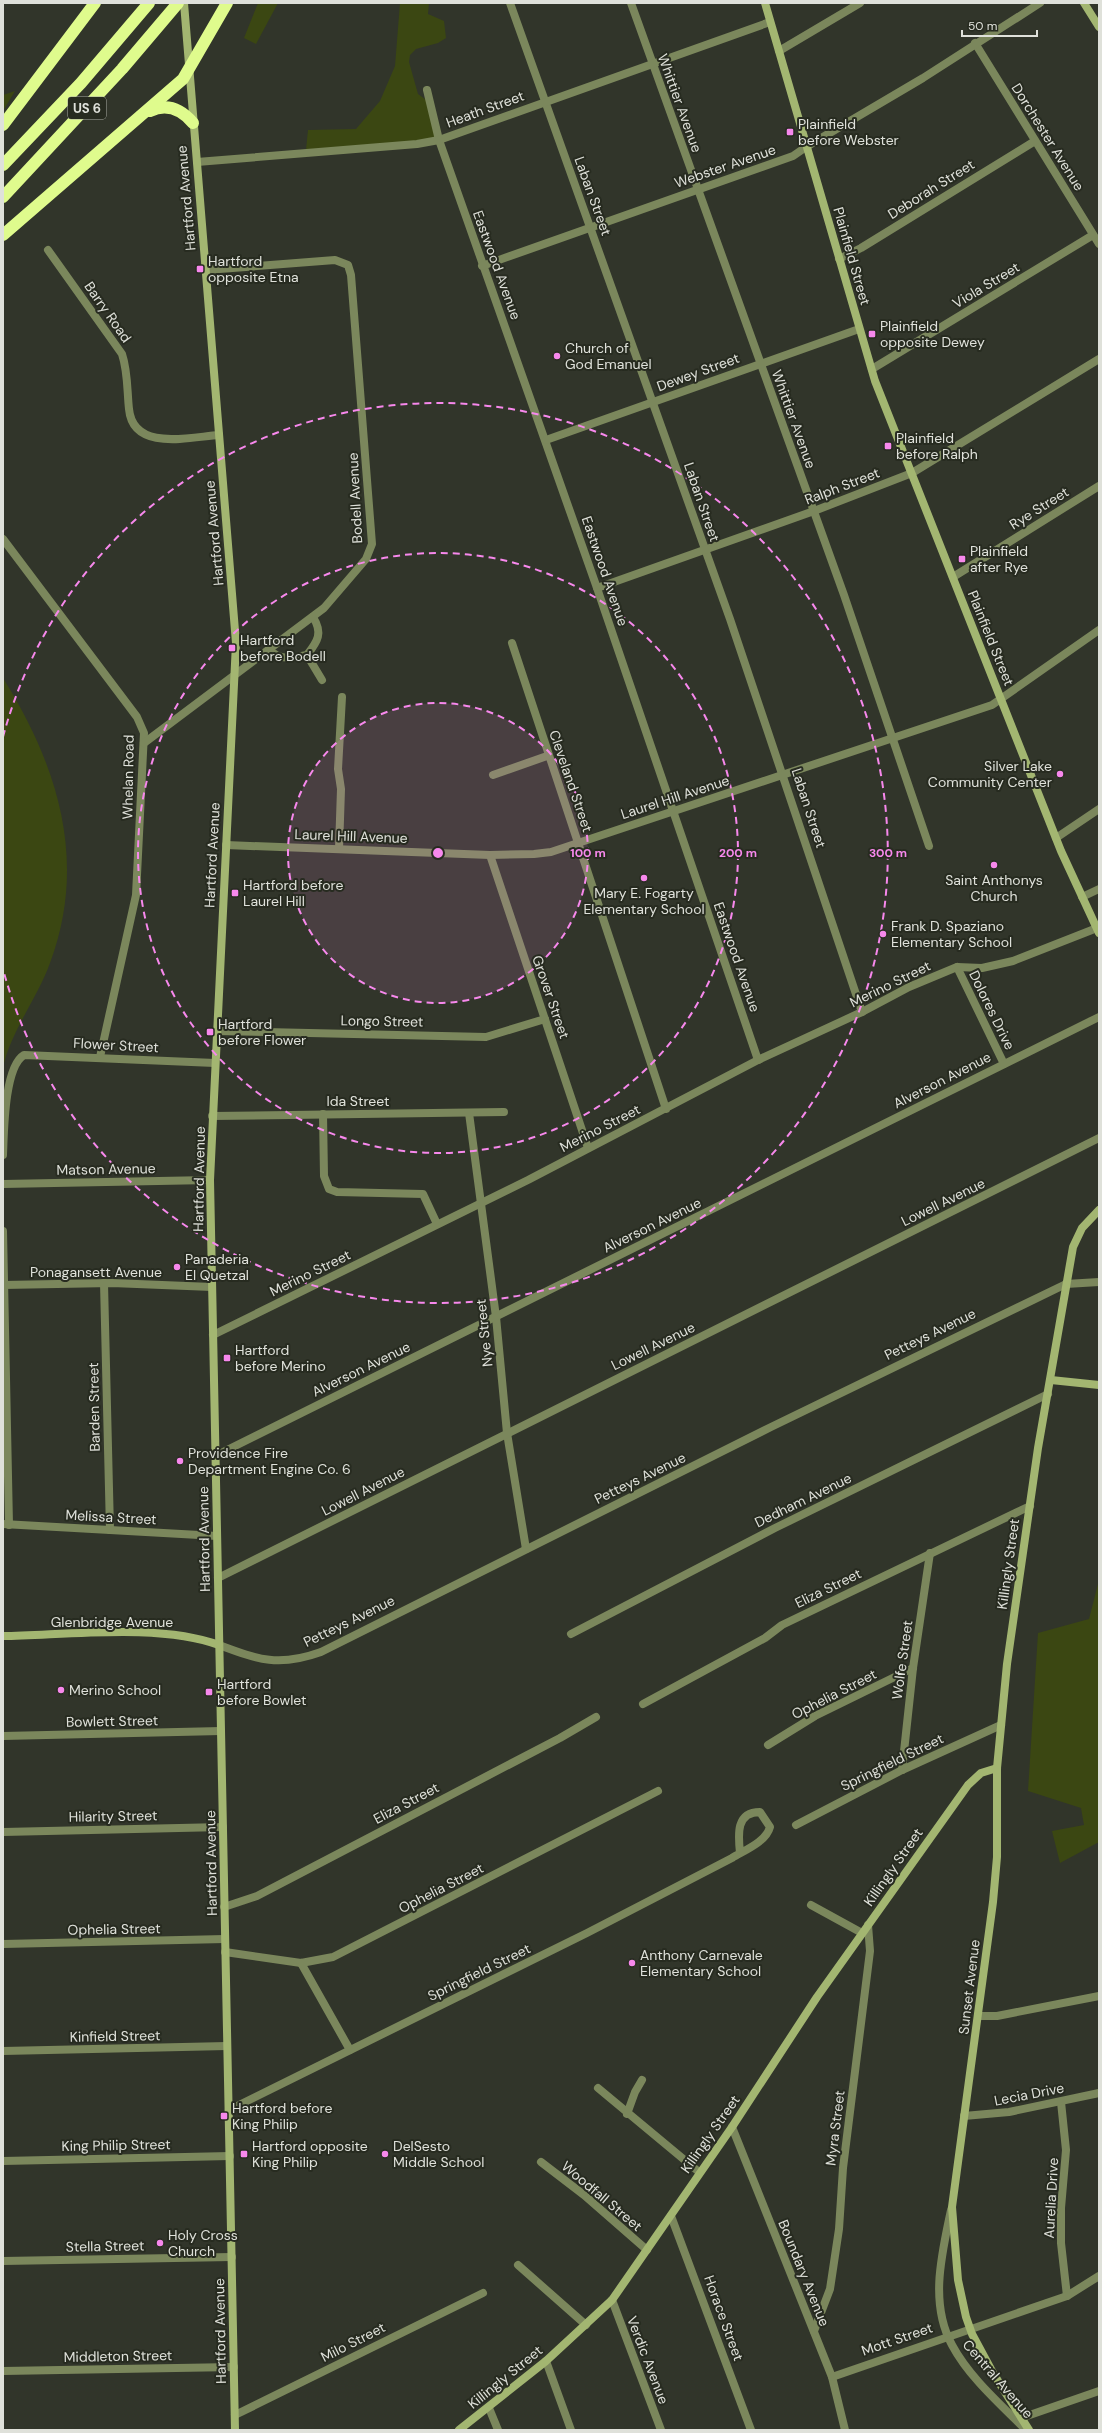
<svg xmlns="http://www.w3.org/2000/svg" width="1102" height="2433" font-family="'DM Sans',sans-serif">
<rect width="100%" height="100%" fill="#31352a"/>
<!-- green -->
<g fill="#3b4712">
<path d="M258 3H278L256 44 244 38Z"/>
<path d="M400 3H429L428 14 444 21 446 38 438 43 416 49 410 55 409 62 418 94 429 102 436 140 306 150 308 130 356 129 380 101 395 66Z"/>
<path d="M15 91 3 111V95Z"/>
<path d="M3 678C58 766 88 861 50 963 37 999 12 1029 3 1067Z"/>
<path d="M1099 1580V1842L1060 1863 1052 1831 1084 1825 1081 1808 1028 1791 1038 1633 1089 1619Z"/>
</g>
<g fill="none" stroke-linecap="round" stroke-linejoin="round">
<!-- minor -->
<g stroke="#7b875c" stroke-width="8">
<path d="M510 3 730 619 862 1012"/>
<path d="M631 3 844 595 929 846"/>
<path d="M975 43 1099 244"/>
<path d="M779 51 860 3"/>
<path d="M427 90 439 140 597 588 758 1060"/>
<path d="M197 162 417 144 439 140 770 22"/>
<path d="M48 250 122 354C128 372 127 391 129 409 133 452 190 437 219 435"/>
<path d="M839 259 861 248 1035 141"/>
<path d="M482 266 793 156 806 147"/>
<path d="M872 369 1093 235"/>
<path d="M546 440 859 329"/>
<path d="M3 539 137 717 144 733 136 895 100 1057"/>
<path d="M953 577 1099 486"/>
<path d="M597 588 814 511 912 473 1099 359"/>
<path d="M512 643 666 1109"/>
<path d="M269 649C278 661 294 658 307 655 318 641 323 633 313 617"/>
<path d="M307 655 322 680"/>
<path d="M144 743 324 608 366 559 372 544 351 275 348 265 335 260 206 270"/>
<path d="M493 775 547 756"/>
<path d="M1056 838 1099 809"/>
<path d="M339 849 341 789 338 769 342 697"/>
<path d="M490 855 588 1148"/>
<path d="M1082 897 1099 889"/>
<path d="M957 967 1004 1064"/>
<path d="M217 1031 486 1037 545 1019"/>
<path d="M469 1113 496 1317 507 1433 526 1549"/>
<path d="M323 1114 324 1176 329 1189 337 1192 423 1194 437 1224"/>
<path d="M212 1116 504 1112"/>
<path d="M3 1155C4 1133 4 1067 24 1055L215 1063"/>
<path d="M3 1184 210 1180"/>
<path d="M3 1231 9 1525"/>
<path d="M104 1283 110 1530"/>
<path d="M1066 1284 1099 1282"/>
<path d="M3 1285 112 1283 212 1287"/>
<path d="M213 1335 528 1180 758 1060 862 1012 909 987 957 967 982 968 1013 961 1097 928"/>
<path d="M215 1456 1099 1017"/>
<path d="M3 1524 217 1536"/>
<path d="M218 1578 1099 1138"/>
<path d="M571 1634 775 1528 1048 1394"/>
<path d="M643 1704 765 1638 782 1625 1030 1506"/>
<path d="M3 1736 221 1731"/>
<path d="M768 1745 815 1716 913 1668"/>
<path d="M902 1770 913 1668 930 1553"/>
<path d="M796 1825 902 1770 1001 1725"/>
<path d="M3 1832 223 1827"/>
<path d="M811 1905 862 1933"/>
<path d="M224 1907 257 1896 560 1738 596 1717"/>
<path d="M3 1944 225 1939"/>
<path d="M225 1952 301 1963 333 1957 658 1791"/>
<path d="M301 1963 350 2050"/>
<path d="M978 2016H997L1099 1996"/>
<path d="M3 2051 227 2046"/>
<path d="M598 2088 699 2172"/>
<path d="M1061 2102 1066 2150 1061 2208V2243L1067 2296"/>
<path d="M229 2110 587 1933 732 1858C745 1850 766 1842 770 1827L760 1812C736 1812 738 1834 740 1853"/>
<path d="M627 2114 635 2092 642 2080"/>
<path d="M964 2116 1009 2112 1099 2093"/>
<path d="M732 2127 832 2377 845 2430"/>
<path d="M3 2161 230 2156"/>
<path d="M541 2162 584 2195 647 2250"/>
<path d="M951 2210C942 2253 929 2303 952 2345 969 2377 1000 2404 1026 2430"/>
<path d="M671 2216 751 2430"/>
<path d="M3 2261 232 2257"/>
<path d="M518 2265 586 2325"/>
<path d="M612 2300 661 2430"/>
<path d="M814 2331 830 2289 839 2229 843 2168 870 1951 868 1925"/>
<path d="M546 2361 571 2430"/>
<path d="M3 2371 234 2367"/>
<path d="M832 2377 1067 2296 1099 2276"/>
<path d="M489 2408 498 2430"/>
<path d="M235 2415 483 2293"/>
<path d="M1021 2418 1099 2391"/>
</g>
<!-- tertiary -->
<g stroke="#7b875c" stroke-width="8">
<path d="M806 147 923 78 1040 3"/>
<path d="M226 845 490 855 534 854 551 852 992 705 1099 630"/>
<path d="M219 1645C259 1660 279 1667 321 1652L771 1427 1066 1284"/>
</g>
<!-- secondary -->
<g stroke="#a3b671" stroke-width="8">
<path d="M184 3 236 643 210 1180 235 2430"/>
<path d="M765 3 875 381 1061 851 1099 933"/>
<path d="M1084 3 1099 27"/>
<path d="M1051 1380 1099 1385"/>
<path d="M3 1636C66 1635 161 1623 219 1645"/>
<path d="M459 2430 546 2361 612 2300 732 2127 817 1997 968 1785 981 1773 997 1768"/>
<path d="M1029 2430 993 2373 972 2334 966 2317 958 2280 952 2207 993 1902 997 1857V1768L1007 1664 1038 1448 1073 1247 1082 1228 1099 1210"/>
</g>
<!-- motorway -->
<g stroke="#dffb8d" stroke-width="12">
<path d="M150 111C167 103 181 109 193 123"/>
<path d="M3 125 95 3"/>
<path d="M3 165 81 83 149 3"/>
<path d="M3 197 122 69 178 3"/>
<path d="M3 235 183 79 227 3"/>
</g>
</g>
<!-- distance rings -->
<circle cx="438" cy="853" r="150" fill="#f788ec" fill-opacity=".12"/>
<g fill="none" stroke="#f788ec" stroke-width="2" stroke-dasharray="7 5">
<circle cx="438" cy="853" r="150"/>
<circle cx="438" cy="853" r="300"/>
<path d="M3 737A450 450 0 1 1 3 969"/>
</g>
<!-- markers -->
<g fill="#f788ec" stroke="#272b20" stroke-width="1.5">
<rect x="786" y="128" width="8" height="8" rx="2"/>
<rect x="196" y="265" width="8" height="8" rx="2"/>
<rect x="868" y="330" width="8" height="8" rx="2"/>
<circle cx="557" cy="356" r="4"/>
<rect x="884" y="442" width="8" height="8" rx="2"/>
<rect x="958" y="555" width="8" height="8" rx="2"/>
<rect x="228" y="644" width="8" height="8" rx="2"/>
<circle cx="1060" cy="774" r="4"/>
<circle cx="994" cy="865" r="4"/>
<circle cx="644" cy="878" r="4"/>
<rect x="231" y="889" width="8" height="8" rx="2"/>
<circle cx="883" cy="934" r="4"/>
<rect x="206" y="1028" width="8" height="8" rx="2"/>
<circle cx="177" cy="1267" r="4"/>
<rect x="223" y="1354" width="8" height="8" rx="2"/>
<circle cx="180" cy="1461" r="4"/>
<circle cx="61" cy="1690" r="4"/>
<rect x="205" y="1688" width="8" height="8" rx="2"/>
<circle cx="632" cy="1963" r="4"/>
<rect x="220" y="2112" width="8" height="8" rx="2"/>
<rect x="240" y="2150" width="8" height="8" rx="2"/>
<circle cx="385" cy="2154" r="4"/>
<circle cx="160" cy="2243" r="4"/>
</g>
<g text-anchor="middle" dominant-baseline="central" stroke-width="4" stroke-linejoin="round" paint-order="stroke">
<!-- shield labels -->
<rect fill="#272b20" stroke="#a8aaa2" stroke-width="1" x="68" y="97" width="38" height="22" rx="3"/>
<g font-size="13" font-weight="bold" fill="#dfe1da">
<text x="87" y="108">US 6</text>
</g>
<!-- street labels -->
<g font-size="14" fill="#dfe1da" stroke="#272b20">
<text transform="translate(680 103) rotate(70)">Whittier Avenue</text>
<text transform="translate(485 109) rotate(-20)">Heath Street</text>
<text transform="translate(1048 137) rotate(58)">Dorchester Avenue</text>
<text transform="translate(725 166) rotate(-19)">Webster Avenue</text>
<text transform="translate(931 189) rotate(-32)">Deborah Street</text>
<text transform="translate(593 196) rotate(70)">Laban Street</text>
<text transform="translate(186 198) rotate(-95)">Hartford Avenue</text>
<text transform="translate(852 256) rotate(74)">Plainfield Street</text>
<text transform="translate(497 265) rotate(70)">Eastwood Avenue</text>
<text transform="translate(986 285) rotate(-31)">Viola Street</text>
<text transform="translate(108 312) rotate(55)">Barry Road</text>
<text transform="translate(698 372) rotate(-20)">Dewey Street</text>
<text transform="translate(794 419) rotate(70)">Whittier Avenue</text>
<text transform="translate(842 486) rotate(-21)">Ralph Street</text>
<text transform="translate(355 498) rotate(-93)">Bodell Avenue</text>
<text transform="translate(702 502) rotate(71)">Laban Street</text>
<text transform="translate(1039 508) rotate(-32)">Rye Street</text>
<text transform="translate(214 533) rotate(-95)">Hartford Avenue</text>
<text transform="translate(605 571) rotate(71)">Eastwood Avenue</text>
<text transform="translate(991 638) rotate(68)">Plainfield Street</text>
<text transform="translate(128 777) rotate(-89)">Whelan Road</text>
<text transform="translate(571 781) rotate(71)">Cleveland Street</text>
<text transform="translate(675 797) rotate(-18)">Laurel Hill Avenue</text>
<text transform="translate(809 808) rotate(72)">Laban Street</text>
<text transform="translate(351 836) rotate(2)">Laurel Hill Avenue</text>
<text transform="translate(212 855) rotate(-87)">Hartford Avenue</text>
<text transform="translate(737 957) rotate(71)">Eastwood Avenue</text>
<text transform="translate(890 984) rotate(-26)">Merino Street</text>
<text transform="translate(551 997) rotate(71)">Grover Street</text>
<text transform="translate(992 1010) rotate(64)">Dolores Drive</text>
<text transform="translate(382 1021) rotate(1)">Longo Street</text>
<text transform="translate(116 1045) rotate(3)">Flower Street</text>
<text transform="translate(942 1080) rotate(-27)">Alverson Avenue</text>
<text x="358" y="1101">Ida Street</text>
<text transform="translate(600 1128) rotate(-27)">Merino Street</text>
<text transform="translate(106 1169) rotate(-1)">Matson Avenue</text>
<text transform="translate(199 1179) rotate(-89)">Hartford Avenue</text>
<text transform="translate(943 1202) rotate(-26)">Lowell Avenue</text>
<text transform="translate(652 1225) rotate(-26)">Alverson Avenue</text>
<text x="96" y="1272">Ponagansett Avenue</text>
<text transform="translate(310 1273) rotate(-26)">Merino Street</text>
<text transform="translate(484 1333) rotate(-96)">Nye Street</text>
<text transform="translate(930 1334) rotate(-26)">Petteys Avenue</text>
<text transform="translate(653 1346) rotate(-26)">Lowell Avenue</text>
<text transform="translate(361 1369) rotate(-26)">Alverson Avenue</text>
<text transform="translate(94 1407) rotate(-91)">Barden Street</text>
<text transform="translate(640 1478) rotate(-26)">Petteys Avenue</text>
<text transform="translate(363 1491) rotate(-27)">Lowell Avenue</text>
<text transform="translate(803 1500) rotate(-26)">Dedham Avenue</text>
<text transform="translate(111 1517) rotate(3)">Melissa Street</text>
<text transform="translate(204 1539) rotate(-91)">Hartford Avenue</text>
<text transform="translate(1008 1564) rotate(-82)">Killingly Street</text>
<text transform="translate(828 1588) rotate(-26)">Eliza Street</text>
<text transform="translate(349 1621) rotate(-26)">Petteys Avenue</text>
<text x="112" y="1622">Glenbridge Avenue</text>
<text transform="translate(902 1660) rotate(-82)">Wolfe Street</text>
<text transform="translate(834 1694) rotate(-27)">Ophelia Street</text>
<text transform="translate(112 1721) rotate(-1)">Bowlett Street</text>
<text transform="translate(892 1762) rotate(-26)">Springfield Street</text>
<text transform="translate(406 1803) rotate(-28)">Eliza Street</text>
<text transform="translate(113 1816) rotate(-1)">Hilarity Street</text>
<text transform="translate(211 1863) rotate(-91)">Hartford Avenue</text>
<text transform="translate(893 1867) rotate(-55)">Killingly Street</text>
<text transform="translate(441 1888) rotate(-27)">Ophelia Street</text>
<text transform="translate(114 1929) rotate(-1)">Ophelia Street</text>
<text transform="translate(479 1972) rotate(-26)">Springfield Street</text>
<text transform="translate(969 1987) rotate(-83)">Sunset Avenue</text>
<text transform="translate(115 2036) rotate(-1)">Kinfield Street</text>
<text transform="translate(1029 2094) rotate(-11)">Lecia Drive</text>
<text transform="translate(835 2128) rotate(-83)">Myra Street</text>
<text transform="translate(710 2134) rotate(-55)">Killingly Street</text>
<text transform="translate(116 2145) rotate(-1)">King Philip Street</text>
<text transform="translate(602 2196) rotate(40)">Woodfall Street</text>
<text transform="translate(1051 2198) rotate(-87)">Aurelia Drive</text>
<text transform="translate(105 2246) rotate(-1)">Stella Street</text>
<text transform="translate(804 2273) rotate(68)">Boundary Avenue</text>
<text transform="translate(724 2318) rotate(70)">Horace Street</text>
<text transform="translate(220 2331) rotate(-91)">Hartford Avenue</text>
<text transform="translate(897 2339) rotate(-19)">Mott Street</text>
<text transform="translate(353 2342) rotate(-27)">Milo Street</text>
<text transform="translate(118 2356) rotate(-1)">Middleton Street</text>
<text transform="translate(648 2360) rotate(69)">Verdic Avenue</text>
<text transform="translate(505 2377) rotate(-39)">Killingly Street</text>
<text transform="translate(998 2379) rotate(49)">Central Avenue</text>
</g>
<!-- poi labels -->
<g font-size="14" fill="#dfe1da" stroke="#272b20" text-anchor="start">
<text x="798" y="124">Plainfield<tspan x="798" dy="16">before Webster</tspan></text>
<text x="208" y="261">Hartford<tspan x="208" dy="16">opposite Etna</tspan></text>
<text x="880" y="326">Plainfield<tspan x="880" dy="16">opposite Dewey</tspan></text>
<text x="565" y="348">Church of<tspan x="565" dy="16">God Emanuel</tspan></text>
<text x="896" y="438">Plainfield<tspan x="896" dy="16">before Ralph</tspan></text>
<text x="970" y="551">Plainfield<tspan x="970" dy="16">after Rye</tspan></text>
<text x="240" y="640">Hartford<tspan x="240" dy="16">before Bodell</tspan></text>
<text x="1052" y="766" text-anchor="end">Silver Lake<tspan x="1052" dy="16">Community Center</tspan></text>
<text x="994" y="880" text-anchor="middle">Saint Anthonys<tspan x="994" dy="16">Church</tspan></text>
<text x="243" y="885">Hartford before<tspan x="243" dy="16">Laurel Hill</tspan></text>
<text x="644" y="893" text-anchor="middle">Mary E. Fogarty<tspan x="644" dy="16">Elementary School</tspan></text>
<text x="891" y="926">Frank D. Spaziano<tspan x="891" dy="16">Elementary School</tspan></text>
<text x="218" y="1024">Hartford<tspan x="218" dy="16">before Flower</tspan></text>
<text x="185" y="1259">Panaderia<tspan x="185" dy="16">El Quetzal</tspan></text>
<text x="235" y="1350">Hartford<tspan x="235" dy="16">before Merino</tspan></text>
<text x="188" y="1453">Providence Fire<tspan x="188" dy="16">Department Engine Co. 6</tspan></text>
<text x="217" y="1684">Hartford<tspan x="217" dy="16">before Bowlet</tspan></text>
<text x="69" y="1690">Merino School</text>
<text x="640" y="1955">Anthony Carnevale<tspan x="640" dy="16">Elementary School</tspan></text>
<text x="232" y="2108">Hartford before<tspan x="232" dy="16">King Philip</tspan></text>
<text x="252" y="2146">Hartford opposite<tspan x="252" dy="16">King Philip</tspan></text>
<text x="393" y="2146">DelSesto<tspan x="393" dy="16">Middle School</tspan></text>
<text x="168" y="2235">Holy Cross<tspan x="168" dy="16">Church</tspan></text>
</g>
</g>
<circle cx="438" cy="853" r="6" fill="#f788ec" stroke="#272b20" stroke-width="2"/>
<g font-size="12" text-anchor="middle" font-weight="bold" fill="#f788ec" stroke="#272b20" stroke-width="4" stroke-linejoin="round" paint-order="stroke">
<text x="588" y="857">100 m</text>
<text x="738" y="857">200 m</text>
<text x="888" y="857">300 m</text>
</g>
<!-- border -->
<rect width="1102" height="2433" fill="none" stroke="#dfe1da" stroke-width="8"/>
<!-- scale -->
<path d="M962 30v6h75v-6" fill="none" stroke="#dfe1da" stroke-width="2"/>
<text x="968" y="30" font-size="12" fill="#dfe1da" stroke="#272b20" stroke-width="3" paint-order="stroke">50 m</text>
</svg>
